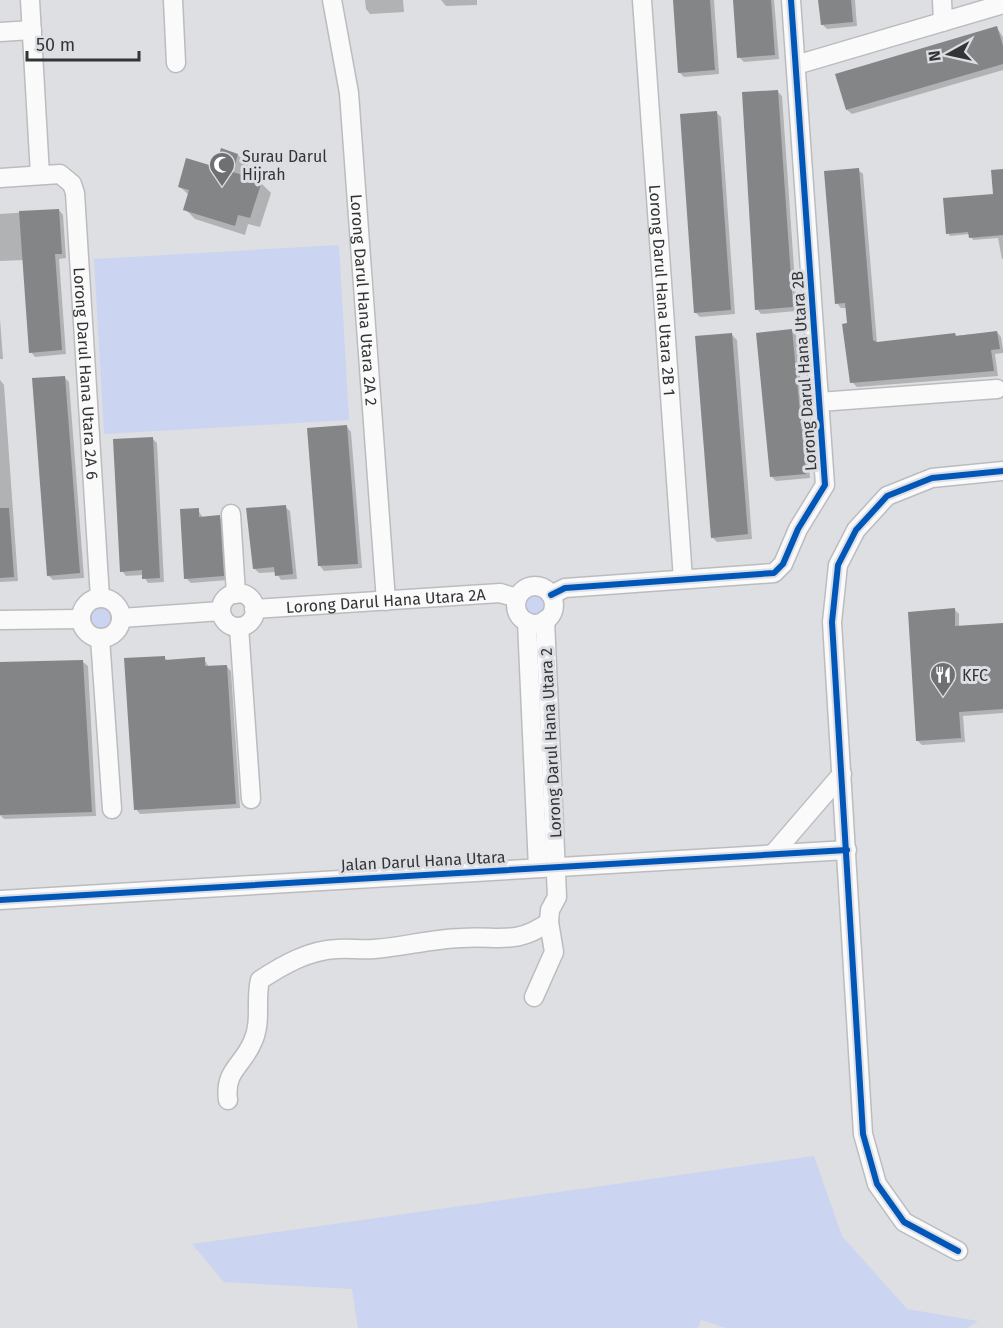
<svg xmlns="http://www.w3.org/2000/svg" width="1003" height="1328" font-family="'Fira Sans',sans-serif">
<rect width="100%" height="100%" fill="#dddfe2"/>
<!-- green -->
<g fill="#cbd5f1">
<path d="M339 245 349 420 104 434 94 259Z"/>
<circle cx="534" cy="604" r="12"/>
<circle cx="100" cy="618" r="11"/>
<path d="M814 1156 842 1236 907 1309 978 1321 967 1328H726L701 1320 698 1328H358L352 1289 224 1282 192 1244Z"/>
</g>
<!-- shadow -->
<g fill="#0003">
<path d="M365 0H403L404 12 370 14 366 9Z"/>
<path d="M441 0H477V5L446 6Z"/>
<path d="M674 0H714L719 74 684 77 679 72Z"/>
<path d="M735 0H774L779 59 744 62 739 57Z"/>
<path d="M820 0H855L857 26 827 29 822 24Z"/>
<path d="M997 28 1003 37V70L852 114 847 110Z"/>
<path d="M777 91 782 96 797 311 761 314 757 309Z"/>
<path d="M716 112 721 117 735 314 700 317 695 312Z"/>
<path d="M238 155 248 165 244 177 261 183 271 193 260 227 248 224 245 235 195 219 185 209 189 195 180 187Z"/>
<path d="M858 170 863 174 877 343 997 332 1001 337 1003 349V353L995 354 998 376 857 387 852 382 847 308H841L837 303Z"/>
<path d="M1003 170V259H1002L998 238 973 240 970 234 950 236 948 233 994 195Z"/>
<path d="M59 210 63 215 66 258 59 259 66 354 35 357 31 352 24 260 0 261V214Z"/>
<path d="M0 319 3 359H0Z"/>
<path d="M791 331 796 335 810 478 776 481 772 477Z"/>
<path d="M732 335 737 340 752 539 717 542 712 537Z"/>
<path d="M64 377 69 382 84 578 53 580 48 575Z"/>
<path d="M0 380 4 385 18 581 0 582Z"/>
<path d="M347 427 351 432 362 568 324 571 320 566Z"/>
<path d="M152 438 157 443 164 582 148 583 143 575 126 576 122 571Z"/>
<path d="M285 507 290 511 297 579 281 580 276 572 259 573 254 568Z"/>
<path d="M198 510 203 518 219 517 224 522 228 580 191 583 186 578Z"/>
<path d="M954 609 959 614V627L1003 625V713L963 716 965 742 922 745 917 740Z"/>
<path d="M164 657 168 661 204 659 209 667 226 666 231 671 240 808 140 814 136 809Z"/>
<path d="M83 662 88 666 96 816 4 819 0 815V664Z"/>
</g>
<!-- building -->
<g fill="#848587">
<path d="M673 0H710L715 70 678 73Z"/>
<path d="M733 0H771L775 55 737 58Z"/>
<path d="M818 0H851L853 22 821 25Z"/>
<path d="M997 26 1003 46V64L846 110 835 74Z"/>
<path d="M778 90 793 307 755 310 742 92Z"/>
<path d="M717 111 731 310 694 313 680 114Z"/>
<path d="M221 148 238 154 233 172 262 181 250 218 238 215 235 226 183 210 189 190 178 187 186 158 216 167Z"/>
<path d="M859 168 873 340 877 342 955 333 956 336 997 331 1000 349 991 350 994 371 850 383 842 324 847 323 845 303 835 304 824 171Z"/>
<path d="M1003 169V235L969 238 968 232 946 234 943 198 993 194 991 170Z"/>
<path d="M59 209 62 254H55L62 350 29 353 19 211Z"/>
<path d="M792 329 806 474 770 477 756 333Z"/>
<path d="M732 333 748 534 711 538 695 336Z"/>
<path d="M65 376 80 573 47 576 32 378Z"/>
<path d="M347 425 358 564 318 566 307 428Z"/>
<path d="M153 437 160 578 142 579V570L120 572 113 439Z"/>
<path d="M286 505 293 574 275 576 274 567 253 569 246 508Z"/>
<path d="M0 508H9L14 577 0 578Z"/>
<path d="M199 508V517L220 515 224 576 184 579 180 509Z"/>
<path d="M955 608V626L1003 623V709L959 712 961 738 916 741 908 612Z"/>
<path d="M165 656V660L205 657V666L227 665 236 804 134 810 124 658Z"/>
<path d="M83 660 92 812 0 815V662Z"/>
</g>
<g fill="none" stroke-linecap="round" stroke-linejoin="round">
<defs>
<g id="minor">
<path d="M30 0 40 175"/>
<path d="M173 0 176 63"/>
<path id="s1" d="M332 0 349 93 386 601"/>
<path id="s2" d="M642 0 683 579"/>
<path d="M942 0 943 22"/>
<path d="M0 32 32 30"/>
<path d="M796 65 1003 4"/>
<path id="s3" d="M0 178 60 174 72 184 75 193 100 598"/>
<path d="M819 402 997 389"/>
<path d="M231 514 236 594"/>
<circle cx="535" cy="605" r="19"/>
<circle cx="238" cy="610" r="17"/>
<path d="M551 595 565 588 774 573 783 564 798 529 825 485 791 0"/>
<circle cx="101" cy="618" r="20"/>
<path id="s4" d="M254 609 500 593 517 598"/>
<path d="M121 618 221 611"/>
<path d="M0 620 81 619"/>
<path d="M527 622 538 868"/>
<path d="M239 627 251 799"/>
<path d="M100 638 112 809"/>
<path d="M773 854 842 774"/>
<path d="M0 900 847 850"/>
<path d="M534 997 554 952 549 922 550 910 557 897 545 620"/>
<path d="M228 1100C224 1070 243 1066 253 1041 262 1021 255 1000 260 980 283 965 309 950 337 949 349 948 361 950 374 949 403 947 431 939 461 938 499 935 515 946 549 922"/>
<path d="M958 1251 904 1222 877 1184 863 1134 832 622 838 565 856 530 887 496 932 478 1003 471"/>
</g>
</defs>
<!-- minor casing -->
<use href="#minor" stroke="#bcbcbf" stroke-width="21"/>
<!-- minor -->
<use href="#minor" stroke="#fafafb" stroke-width="18"/>
<defs>
<g id="cycleway">
<path d="M551 595 565 588 774 573 783 564 798 529 825 485 791 0"/>
<path d="M0 900 847 850"/>
<path d="M958 1251 904 1222 877 1184 863 1134 832 622 838 565 856 530 887 496 932 478 1003 471"/>
</g>
</defs>
<!-- cycleway casing -->
<use href="#cycleway" stroke="#dcdee3" stroke-width="10"/>
<!-- cycleway -->
<use href="#cycleway" stroke="#0057b8" stroke-width="6"/>
</g>
<!-- icons -->
<defs>
<symbol id="mosque-pin" viewBox="-11 -11 22 30"><path d="M0 17L-7.5 6A9.5 9.5 0 1 1 7.5 6Z" fill="#6e7072" stroke="#dcdee3"/><path d="M3.5-4.9A6 6 0 1 0 3.5 4.9A5 5 0 1 1 3.5-4.9Z" fill="#fff"/></symbol>
<symbol id="restaurant-pin" viewBox="-11 -11 22 30"><path d="M0 17L-7.5 6A9.5 9.5 0 1 1 7.5 6Z" fill="#6e7072" stroke="#dcdee3"/><path d="M-5-6h1v4h1v-4h1v4h1v-4h1v5L-1.5 .5V6h-2V.5L-5-1ZM5-6V6H3V1.5H1.5Q1.5-4 5-6Z" fill="#fff"/></symbol>
</defs>
<g fill-rule="evenodd">
<use href="#mosque-pin" x="207" y="150" width="30" height="40"/>
<use href="#restaurant-pin" x="928" y="660" width="30" height="40"/>
</g>
<g text-anchor="middle" dominant-baseline="central" stroke-width="6" stroke-linejoin="round" paint-order="stroke">
<!-- poi labels -->
<g font-size="16" fill="#333436" stroke="#dcdee3" text-anchor="start">
<text x="242" y="156">Surau Darul<tspan x="242" dy="18">Hijrah</tspan></text>
<text x="962" y="675">KFC</text>
</g>
<!-- street labels -->
<g font-size="16" fill="#333436" stroke="#dcdee3">
<text stroke="none"><textPath href="#s2" startOffset="291">Lorong Darul Hana Utara 2B 1</textPath></text>
<text stroke="none"><textPath href="#s1" startOffset="302">Lorong Darul Hana Utara 2A 2</textPath></text>
<text transform="translate(804 371) rotate(-94)">Lorong Darul Hana Utara 2B</text>
<text stroke="none"><textPath href="#s3" startOffset="266">Lorong Darul Hana Utara 2A 6</textPath></text>
<text stroke="none"><textPath href="#s4" startOffset="132">Lorong Darul Hana Utara 2A</textPath></text>
<text transform="translate(551 743) rotate(-93)">Lorong Darul Hana Utara 2</text>
<text transform="translate(423 861) rotate(-3)">Jalan Darul Hana Utara</text>
</g>
</g>
<!-- north arrow -->
<g transform="translate(949 54) rotate(262)" stroke="#dcdee3" stroke-width="4.5" paint-order="stroke">
<path d="M0-4.5L10 22L0 15L-10 22Z" fill="#333436"/>
<text y="-9" font-size="16" font-weight="bold" text-anchor="middle" fill="#333436">N</text>
</g>
<!-- scale -->
<path d="M27 51v9h112v-9" fill="none" stroke="#333436" stroke-width="3"/>
<text x="36" y="51" font-size="18" fill="#333436" stroke="#dcdee3" stroke-width="4.5" paint-order="stroke">50 m</text>
</svg>
